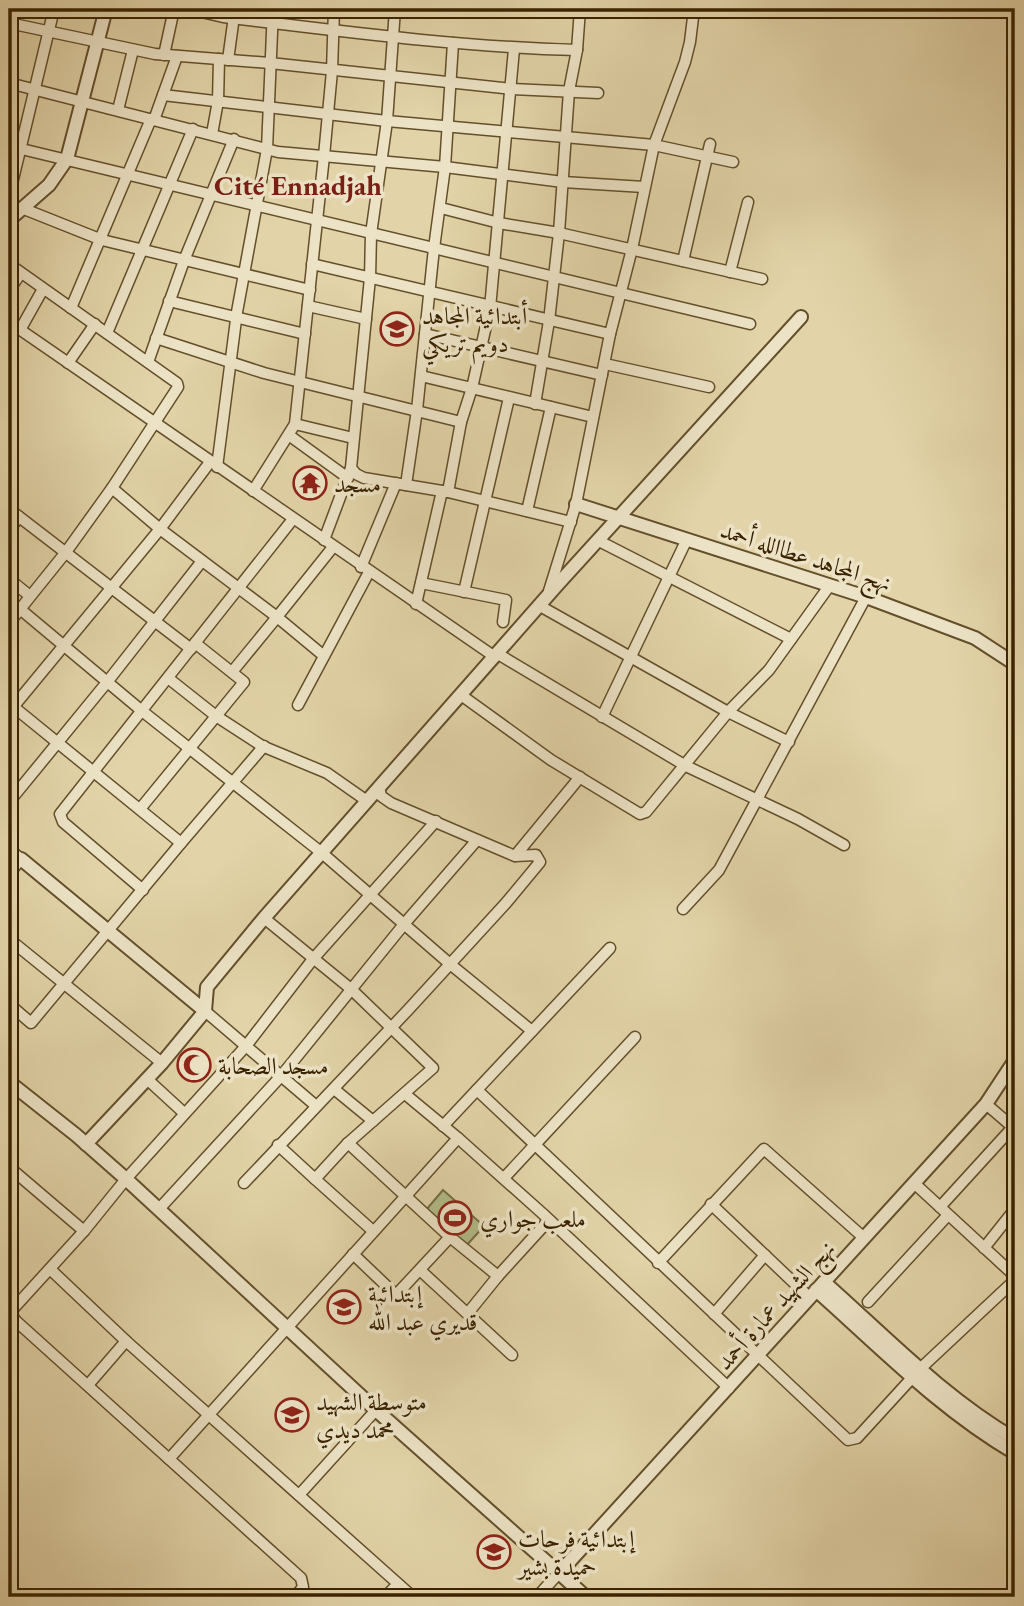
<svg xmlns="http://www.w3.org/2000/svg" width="1024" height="1606" font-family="'EB Garamond',Amiri,serif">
<rect width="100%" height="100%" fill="#e2d4a8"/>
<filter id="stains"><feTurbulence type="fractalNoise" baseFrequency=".00286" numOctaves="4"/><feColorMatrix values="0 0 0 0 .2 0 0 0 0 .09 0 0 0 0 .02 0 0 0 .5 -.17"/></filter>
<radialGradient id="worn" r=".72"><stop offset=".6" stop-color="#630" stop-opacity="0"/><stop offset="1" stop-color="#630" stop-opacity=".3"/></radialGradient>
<!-- green -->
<path fill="#b1bd89" stroke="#767044" stroke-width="2" d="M443 1190 484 1226 466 1246 426 1210Z"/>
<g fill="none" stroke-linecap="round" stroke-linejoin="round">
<defs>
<g id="minor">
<path d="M189 9 223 17C340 31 458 47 577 50"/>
<path d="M395 9 387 121 371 234 370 278 351 468 356 474 364 478 448 492 571 522"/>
<path d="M651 9 694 12"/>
<path d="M9 21 11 9"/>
<path d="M9 23 155 54 270 63 512 89 598 93"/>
<path d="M164 55 174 9"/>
<path d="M228 60 235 9"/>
<path d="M9 83 278 152 445 167 563 182 644 187"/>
<path d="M163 95 387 121 654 145 733 162"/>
<path d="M118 110 133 50"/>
<path d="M154 120 177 56"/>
<path d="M212 134 218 101 219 59"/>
<path d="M9 146 750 324"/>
<path d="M9 196 54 9"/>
<path d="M441 208 499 223 559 233 762 279"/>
<path d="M24 209 102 240 310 290"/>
<path d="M683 261 710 144"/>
<path d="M9 264 177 383 178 387 112 488 66 552 9 623"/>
<path d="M312 264 610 334"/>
<path d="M730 272 748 202"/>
<path d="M9 290 21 273"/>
<path d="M169 301 305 334"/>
<path d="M308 306 366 319"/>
<path d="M71 308 151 119"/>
<path d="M9 322 495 657"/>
<path d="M20 330 43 289"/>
<path d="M107 333 193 129"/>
<path d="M425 334 602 375"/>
<path d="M156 338 264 373 461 422 472 388 490 308 514 49"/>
<path d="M148 362 185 258 234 139"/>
<path d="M68 363 95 324"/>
<path d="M605 364 709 387"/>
<path d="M421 376 593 417"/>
<path d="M535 404 549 321 559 233 569 91 577 50 580 9"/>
<path d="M295 424 353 438"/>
<path d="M290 436 348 478"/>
<path d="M217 467 237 312 267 149 273 9"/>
<path d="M406 485 417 410 434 248 445 167 453 43"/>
<path d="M112 488 160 529 277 617 333 547"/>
<path d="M253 491 295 424 324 156 332 71 334 9"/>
<path d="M448 492 461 422"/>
<path d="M9 509 191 649"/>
<path d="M527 511 551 407"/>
<path d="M9 530 19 517"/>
<path d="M324 540 351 468"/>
<path d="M599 541 791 639"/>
<path d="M361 567 396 483"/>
<path d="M9 579 30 596"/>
<path d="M421 583 506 600 503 622"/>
<path d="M549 591 576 504 610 334 632 249 654 145 685 62 690 42 694 9"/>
<path d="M464 592 509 398"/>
<path d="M416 604 442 491"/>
<path d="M540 606 728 712 789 742"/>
<path d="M20 609 142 711 322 853 450 964 532 1031"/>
<path d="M498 654 686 766 798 819 844 845"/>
<path d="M232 672 277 617 324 656"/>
<path d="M168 678 216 716 262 746 327 773 367 801"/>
<path d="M461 695 551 760 640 814 646 812 728 712 769 670 830 585"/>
<path d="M10 704 181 843"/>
<path d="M298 705 369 572"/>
<path d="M9 712 160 529 210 462"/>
<path d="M602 717 687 539"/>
<path d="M9 802 108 681 202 561"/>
<path d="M140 809 244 682 195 643"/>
<path d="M9 849 21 859 9 874"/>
<path d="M515 856 580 777"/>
<path d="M143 890 63 822 60 814 293 519"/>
<path d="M683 909 719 870 866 597"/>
<path d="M264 918 351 989 433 1068 348 1143 315 1179 278 1145"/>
<path d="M9 939 162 1063"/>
<path d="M9 1004 31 1023 181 843 264 746"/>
<path d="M205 1011 315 1105"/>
<path d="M147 1079 184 1113"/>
<path d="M334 1089 373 1121"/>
<path d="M477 1090 848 1440 857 1438 921 1368 1015 1280"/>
<path d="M986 1104 1015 1129"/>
<path d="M443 1126 610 948"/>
<path d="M458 1138 542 1213 729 1388"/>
<path d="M348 1143 450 1237 498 1276"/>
<path d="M9 1167 84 1231"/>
<path d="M504 1178 635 1037"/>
<path d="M315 1179 373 1231"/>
<path d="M244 1183 408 1010 506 903 540 862 536 855 515 856 391 803 381 796 379 787"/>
<path d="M914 1183 1015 1276"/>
<path d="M711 1204 809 1297"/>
<path d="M940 1207 1013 1127"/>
<path d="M159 1209 282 1075 405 923 477 840"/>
<path d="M984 1248 1015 1209"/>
<path d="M353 1254 396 1295 450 1237"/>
<path d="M658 1263 764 1149 863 1237"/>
<path d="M50 1269 126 1341 413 1597"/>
<path d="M420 1270 512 1355"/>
<path d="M868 1302 948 1215"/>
<path d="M468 1313 498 1276 549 1220"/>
<path d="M714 1314 765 1255"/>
<path d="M88 1385 126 1341"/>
<path d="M169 1459 458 1138 405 1094"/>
<path d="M299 1495 376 1410"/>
<path d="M295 1597 303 1587 301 1578 16 1321 11 1314 14 1308 84 1231 126 1179 246 1046 313 959 436 821"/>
<path d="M385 1597 398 1584"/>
<path d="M537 1597 559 1573"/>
</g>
<g id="tertiary">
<path d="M9 220 49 185 67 159 106 9"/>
<path d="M576 504 866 597 975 638 1015 664"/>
<path d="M21 859 205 1011"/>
<path d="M9 1082 76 1135 126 1179 376 1410 586 1597"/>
<path d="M86 1144 162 1063 205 1011 207 987 264 918 558 584 801 317"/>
<path d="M824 1282C885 1336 944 1398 1015 1439"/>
<path d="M816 1290C880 1347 941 1410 1015 1453"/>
<path d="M559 1573 986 1104 1015 1060"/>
</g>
</defs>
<!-- minor casing -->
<use href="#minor" stroke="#644f2a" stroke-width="13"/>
<!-- tertiary casing -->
<use href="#tertiary" stroke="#644f2a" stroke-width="16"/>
<!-- minor -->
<use href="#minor" stroke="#ece3c6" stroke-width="10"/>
<!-- tertiary -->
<use href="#tertiary" stroke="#ece3c6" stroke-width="12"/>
</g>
<!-- icons -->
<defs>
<symbol id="school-ring" viewBox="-11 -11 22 22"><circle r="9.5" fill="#ece3c6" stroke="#8f2418" stroke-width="1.5"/><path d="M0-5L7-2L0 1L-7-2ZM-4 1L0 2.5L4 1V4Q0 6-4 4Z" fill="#8f2418"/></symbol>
<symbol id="temple-ring" viewBox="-11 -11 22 22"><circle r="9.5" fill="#ece3c6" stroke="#8f2418" stroke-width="1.5"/><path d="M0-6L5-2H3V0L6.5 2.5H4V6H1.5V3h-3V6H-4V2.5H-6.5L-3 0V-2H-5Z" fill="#8f2418"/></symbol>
<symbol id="mosque-ring" viewBox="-11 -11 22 22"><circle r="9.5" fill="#ece3c6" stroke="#8f2418" stroke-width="1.5"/><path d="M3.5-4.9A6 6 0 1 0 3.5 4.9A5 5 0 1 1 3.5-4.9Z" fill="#8f2418"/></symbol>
<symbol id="stadium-ring" viewBox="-11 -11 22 22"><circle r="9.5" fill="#ece3c6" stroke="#8f2418" stroke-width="1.5"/><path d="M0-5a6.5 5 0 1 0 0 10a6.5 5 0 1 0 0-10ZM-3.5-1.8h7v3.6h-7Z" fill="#8f2418"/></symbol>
</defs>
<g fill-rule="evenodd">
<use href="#school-ring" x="378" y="310" width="38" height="38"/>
<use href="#temple-ring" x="291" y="464" width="38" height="38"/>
<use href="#mosque-ring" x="175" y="1046" width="38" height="38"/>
<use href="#stadium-ring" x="436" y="1199" width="38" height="38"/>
<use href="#school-ring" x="325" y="1288" width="38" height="38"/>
<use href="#school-ring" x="273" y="1396" width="38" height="38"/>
<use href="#school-ring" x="475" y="1533" width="38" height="38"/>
</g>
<g text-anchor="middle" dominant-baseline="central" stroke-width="7" stroke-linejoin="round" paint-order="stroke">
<!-- poi labels -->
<g font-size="24" fill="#3a2300" stroke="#ece3c6" text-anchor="start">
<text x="422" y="315">أبتدائية المجاهد<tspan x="422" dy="28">دويم تريكي</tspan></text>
<text x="334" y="483">مسجد</text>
<text x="218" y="1065">مسجد الصحابة</text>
<text x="480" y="1218">ملعب جواري</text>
<text x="368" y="1293">إبتدائية<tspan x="368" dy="28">قديري عبد الله</tspan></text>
<text x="316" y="1401">متوسطة الشهيد<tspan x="316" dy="28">محمد ديدي</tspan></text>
<text x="518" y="1538">إبتدائية فرحات<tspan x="518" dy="28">حميدة بشير</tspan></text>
</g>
<!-- street labels -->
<g font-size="24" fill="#3a2300" stroke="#ece3c6">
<text transform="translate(806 556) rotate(18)">نهج المجاهد عطاالله أحمد</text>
<text transform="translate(775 1305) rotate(-48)">نهج الشهيد عمارة أحمد</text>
</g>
<!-- quarter labels -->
<g font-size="28" font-weight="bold" fill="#7a1f14" stroke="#ece3c6">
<text x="298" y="185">Cité Ennadjah</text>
</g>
</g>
<!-- margin -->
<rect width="1024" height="1606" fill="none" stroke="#e2d4a8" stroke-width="35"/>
<rect x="10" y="10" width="1003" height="1585" fill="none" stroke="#3a2300" stroke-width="3.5"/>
<rect x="18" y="18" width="989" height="1571" fill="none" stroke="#3a2300" stroke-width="2"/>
<rect width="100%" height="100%" filter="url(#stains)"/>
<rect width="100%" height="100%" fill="url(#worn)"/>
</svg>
